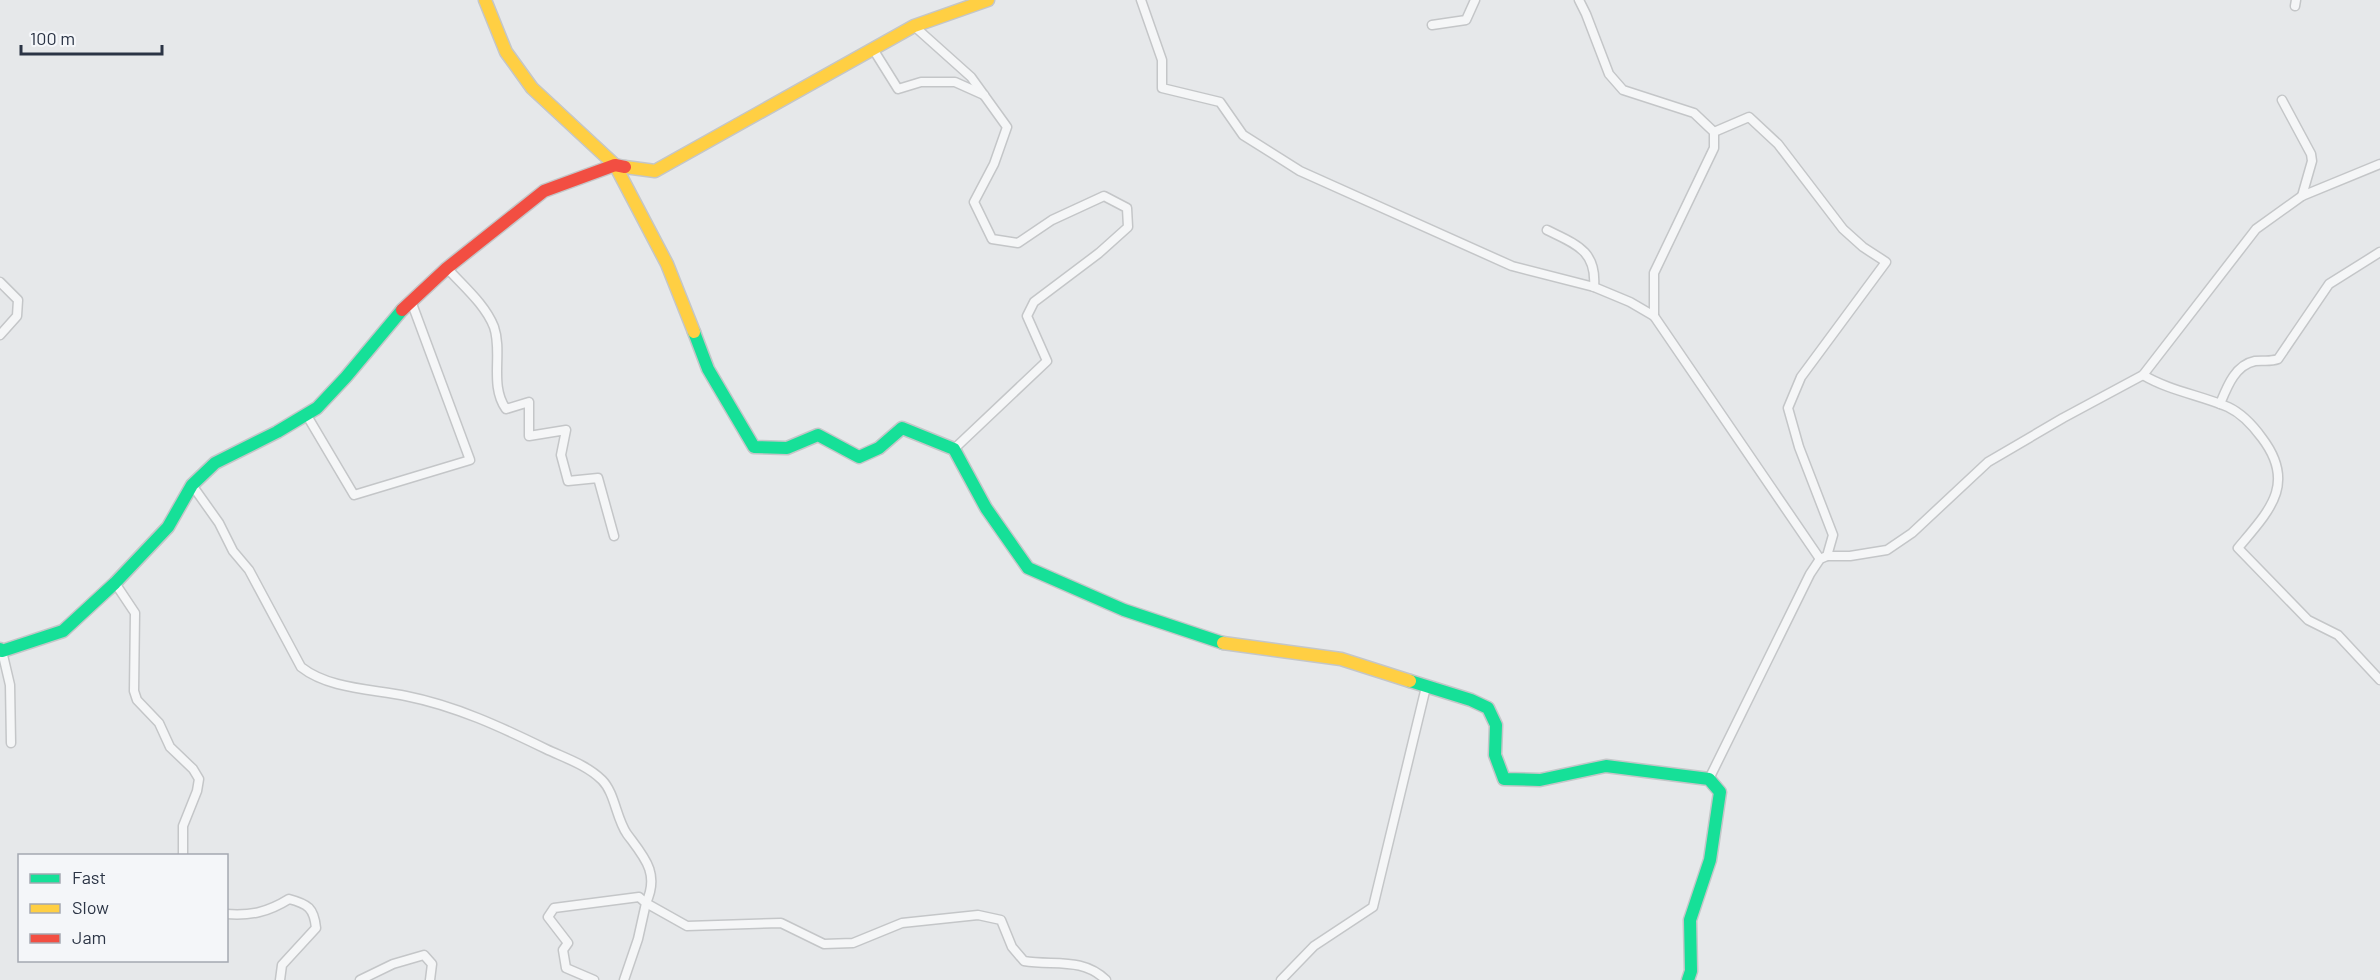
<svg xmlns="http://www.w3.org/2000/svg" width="2380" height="980" font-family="Barlow,sans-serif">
<rect width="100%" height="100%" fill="#e6e8ea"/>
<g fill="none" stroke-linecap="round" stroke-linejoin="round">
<defs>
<g id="street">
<path d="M1141 0 1162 60V88L1220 102 1243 135 1300 171 1512 266 1594 287 1630 302 1654 316 1820 559"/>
<path d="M1579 0 1586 14 1609 74 1623 90 1694 113 1714 132V148L1654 273V316"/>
<path d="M2295 6 2296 0"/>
<path d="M1432 25 1466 20 1475 0"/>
<path d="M914 26 971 77 1007 127 994 164 974 202 992 239 1018 243 1052 220 1104 196 1127 208 1128 227 1099 253 1034 302 1027 316 1047 361 954 449"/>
<path d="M873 49 898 89 921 82H955L984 95"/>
<path d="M2282 100 2311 154 2312 161 2302 196"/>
<path d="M1714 132 1749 117 1778 144 1843 229 1863 247 1886 262 1801 377 1788 408 1799 447 1833 535 1827 556"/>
<path d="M1547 230C1575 244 1597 250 1594 287"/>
<path d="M447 268C463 286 485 304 494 327 503 353 489 385 506 409L529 402V436L566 430 561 455 568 481 598 478 614 536"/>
<path d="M0 282 18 300 17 316 0 335"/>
<path d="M2143 375C2170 391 2200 395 2228 407 2241 413 2254 427 2262 438 2297 484 2269 511 2238 548L2308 620 2338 635 2380 680"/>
<path d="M2220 404C2227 387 2235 365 2255 361 2264 360 2270 362 2278 359L2329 284 2380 252"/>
<path d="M306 414 354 495 470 460 411 301"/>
<path d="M192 485 219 523 233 551 249 570 301 667C329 689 372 689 406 696 456 706 501 727 546 749 565 758 587 765 602 780 615 793 616 818 627 834 644 857 660 873 646 903L687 926 781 923 824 944 853 943 902 923 978 915 1001 920 1012 947 1024 961C1054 966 1082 957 1106 980"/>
<path d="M115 583 135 613 134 691 137 700 159 723 170 747 193 769 199 779 197 791 183 826V856"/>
<path d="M2 651 10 685 11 743"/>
<path d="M1709 779 1810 574 1820 559 1827 556H1850L1887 550 1912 533 1988 462 2063 418 2143 375 2256 229 2302 196 2380 164"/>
<path d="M226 914C251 916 268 912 289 899 308 904 314 908 316 928L282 965 280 980"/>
<path d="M360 980 393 964 424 955 432 964 430 980"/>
<path d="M594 980 566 968 563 950 568 943 548 917 554 908 639 897 646 903 638 939 624 980"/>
<path d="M1281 980 1314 946 1373 907 1426 687"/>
</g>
<g id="fast">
<path d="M694 332 708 369 754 447 787 448 818 435 859 457 879 448 902 428 954 449 986 508 1028 568 1124 610 1223 643"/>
<path d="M0 649 2 651 63 631 115 583 168 527 192 485 215 463 277 432 317 408 346 377 402 310"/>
<path d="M1410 681 1471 700 1488 708 1496 725 1495 755 1504 779 1540 780 1606 766 1709 779 1720 792 1710 860 1690 920 1691 971 1688 980"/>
</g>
<g id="slow">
<path d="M485 0 506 52 532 88 615 165 667 264 694 332"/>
<path d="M625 167 655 171 914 26 988 0"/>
<path d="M1223 643 1341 659 1410 681"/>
</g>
<path id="jam" d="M402 310 447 268 544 191 615 165 625 167"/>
</defs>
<!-- street casing -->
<use href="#street" stroke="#c4c6c8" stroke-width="11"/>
<!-- fast casing -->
<use href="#fast" stroke="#c4c6c8" stroke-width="15"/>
<!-- slow casing -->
<use href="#slow" stroke="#c4c6c8" stroke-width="15"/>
<!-- jam casing -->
<use href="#jam" stroke="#c4c6c8" stroke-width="15"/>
<!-- street -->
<use href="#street" stroke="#f5f6f7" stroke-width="8"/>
<!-- fast -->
<use href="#fast" stroke="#16e098" stroke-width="12"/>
<!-- slow -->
<use href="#slow" stroke="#ffcf43" stroke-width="12"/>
<!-- jam -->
<use href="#jam" stroke="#f24e42" stroke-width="12"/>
</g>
<!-- legend -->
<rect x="18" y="854" width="210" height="108" fill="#f4f6f9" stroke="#a4a8b1" stroke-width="1.5"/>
<rect x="30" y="874" width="30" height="9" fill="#16e098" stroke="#a4a8b1" stroke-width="1.5"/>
<text x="72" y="884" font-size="18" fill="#2b3445">Fast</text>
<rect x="30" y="904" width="30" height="9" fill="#ffcf43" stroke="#a4a8b1" stroke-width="1.5"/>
<text x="72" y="914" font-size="18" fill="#2b3445">Slow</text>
<rect x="30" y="934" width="30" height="9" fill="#f24e42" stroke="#a4a8b1" stroke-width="1.5"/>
<text x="72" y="944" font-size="18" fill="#2b3445">Jam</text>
<!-- scale -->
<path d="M21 45v9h141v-9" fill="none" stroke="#2b3445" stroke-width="3"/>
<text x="30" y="45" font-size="18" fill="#2b3445" stroke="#f4f6f9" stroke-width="4.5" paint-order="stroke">100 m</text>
</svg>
